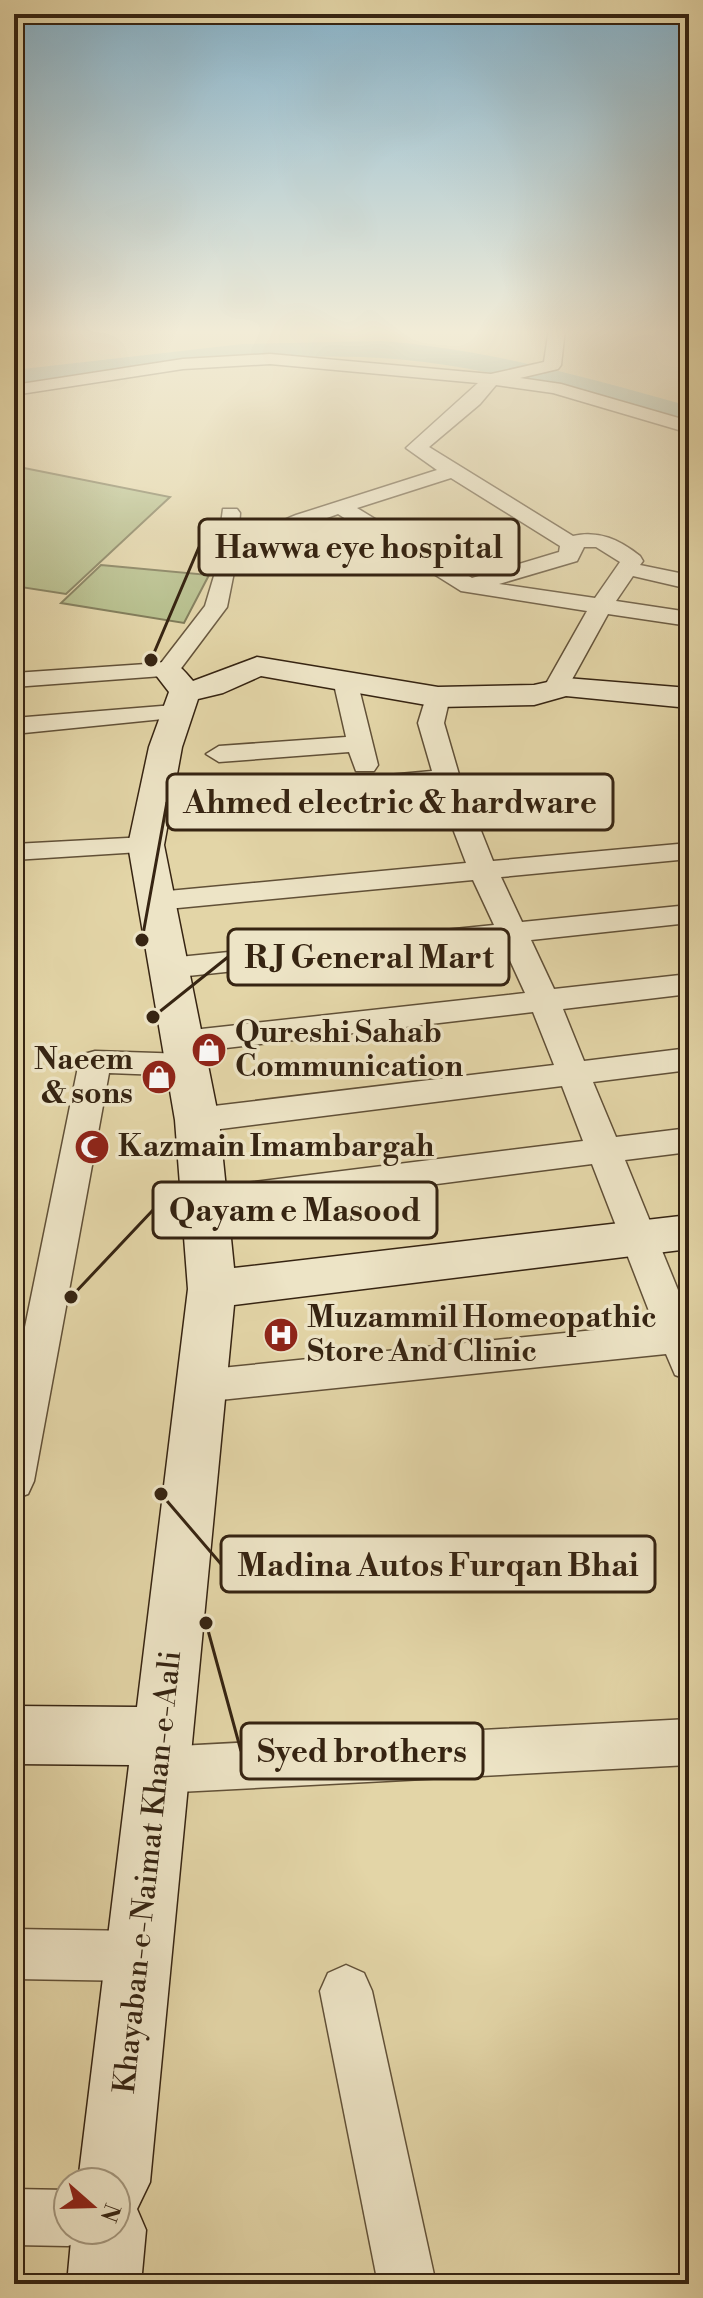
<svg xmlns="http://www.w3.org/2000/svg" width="703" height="2298" font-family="'Libre Bodoni',serif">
<rect width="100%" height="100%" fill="#e3d5a7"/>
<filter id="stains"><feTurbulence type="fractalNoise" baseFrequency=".0025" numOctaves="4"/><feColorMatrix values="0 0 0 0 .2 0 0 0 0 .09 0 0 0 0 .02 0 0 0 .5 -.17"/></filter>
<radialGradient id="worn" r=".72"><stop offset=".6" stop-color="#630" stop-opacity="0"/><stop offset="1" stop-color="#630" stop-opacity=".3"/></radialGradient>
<!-- green -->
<g fill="#b2bd88" stroke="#74704d" stroke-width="2">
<path d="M14 467 24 468 170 497 66 594 14 586Z"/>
<path d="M101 565 209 575 184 623 61 603Z"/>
</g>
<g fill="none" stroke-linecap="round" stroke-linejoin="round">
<!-- river -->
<path fill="#95b8ab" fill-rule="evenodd" d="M382 341C487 349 588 378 689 406V425C601 403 515 373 424 362 289 345 148 371 14 388V370L243 344Z"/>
<defs>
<g id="street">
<path d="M549 329H565L561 365 558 369 520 378 561 384 689 421V433L553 393 496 385 480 404 429 447 573 536C599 530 620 540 640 556L643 561 640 565 689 575V589L633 576 616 601 689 612V626L608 614 564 694H546L543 689 587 611 461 591 338 514 288 532 281 541 237 557 227 607 176 675 14 687V673L161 663 205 606 214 576 223 509H237L240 513 238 542C260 535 275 523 296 515L437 470 406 448 478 383 270 364 183 369 14 395V385L183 359 270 354 491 374 544 362ZM451 478 560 546 559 552 472 578 357 508ZM584 547H596L620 562 595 598 499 584 577 561Z"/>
<path d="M345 673 357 680 378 765 374 771H356L349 752 219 762 206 754 219 746 346 737 333 680Z"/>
<path d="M438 690 450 697 444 723 460 778 493 861 689 843V859L501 877 522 922 689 905V923L531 940 554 989 689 974V994L563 1009 584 1061 689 1048V1070L593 1082 616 1137 689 1128V1152L625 1160 689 1317V1380L675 1375 666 1354 201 1402 187 1397 182 1386 187 1375 201 1370 654 1324 592 1164 205 1214 193 1210 187 1201 193 1192 205 1188 583 1141 562 1086 197 1132 185 1128 180 1120 185 1112 197 1108 554 1065 533 1012 183 1053 172 1050 167 1042 172 1034 183 1031 525 993 502 943 169 978 158 975 154 968 158 961 169 958 494 925 473 880 157 910 147 907 143 901 147 895 157 892 466 863 437 787 158 812 149 810 145 804 149 798 158 796 432 771 418 723 426 697Z"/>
<path d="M174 705 186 712 183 717 14 734V718Z"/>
<path d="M146 837 156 839 160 845 156 851 14 860V844Z"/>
<path d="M95 1051 187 1054 198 1057 203 1065 198 1073 187 1076 109 1073 34 1481 28 1494 14 1499V1381L79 1062 84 1054Z"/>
<path d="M689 1719V1765L159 1793 142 1787 136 1770 142 1753 159 1747Z"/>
<path d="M14 1929 137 1931 155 1938 162 1956 155 1974 137 1981 14 1979Z"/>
<path d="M346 1965 364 1973 372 1991 436 2284H378L320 1991 328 1973Z"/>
<path d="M14 2189 68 2190V2230H91L88 2238 68 2246 14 2245Z"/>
</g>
<path id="secondary" d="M257 657 438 687 534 685 566 678 689 688V708L566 696 534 705 438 707 261 676 223 693 198 699 182 747 164 845 219 1120 234 1268 689 1215V1249L234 1305 150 2182 137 2209 146 2230 141 2284H67L72 2230H116V2182H78L129 1765 14 1764V1706L137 1707 188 1289 175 1120 128 845 149 747 169 692 152 670 157 663C176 659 181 667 193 681Z"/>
</defs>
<!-- street casing -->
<use href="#street" stroke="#615037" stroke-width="3"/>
<!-- secondary casing -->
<use href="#secondary" stroke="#362412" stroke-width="3"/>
<!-- street -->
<use href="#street" fill="#ede4c6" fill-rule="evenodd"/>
<!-- secondary -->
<use href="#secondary" fill="#ede4c6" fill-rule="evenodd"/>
</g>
<!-- sky -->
<linearGradient id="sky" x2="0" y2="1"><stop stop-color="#87b6d0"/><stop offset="0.51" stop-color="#f2ecd7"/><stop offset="1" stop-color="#f2ecd7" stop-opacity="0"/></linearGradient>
<rect width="703" height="650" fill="url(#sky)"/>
<!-- icons -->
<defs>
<symbol id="shop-disc" viewBox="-11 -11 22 22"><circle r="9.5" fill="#8f2418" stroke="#ede4c6"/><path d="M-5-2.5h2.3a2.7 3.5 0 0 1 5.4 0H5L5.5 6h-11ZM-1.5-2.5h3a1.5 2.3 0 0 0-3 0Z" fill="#fff"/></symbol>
<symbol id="mosque-disc" viewBox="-11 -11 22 22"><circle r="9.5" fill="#8f2418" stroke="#ede4c6"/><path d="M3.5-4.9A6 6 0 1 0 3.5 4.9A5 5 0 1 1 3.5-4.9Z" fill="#fff"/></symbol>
<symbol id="hospital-disc" viewBox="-11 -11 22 22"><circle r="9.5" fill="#8f2418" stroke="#ede4c6"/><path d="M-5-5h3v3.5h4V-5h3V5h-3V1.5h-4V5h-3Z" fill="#fff"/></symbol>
</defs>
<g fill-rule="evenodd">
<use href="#shop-disc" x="189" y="1030" width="40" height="40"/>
<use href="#shop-disc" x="139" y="1057" width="40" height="40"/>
<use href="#mosque-disc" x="72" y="1127" width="40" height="40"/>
<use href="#hospital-disc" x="261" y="1315" width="40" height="40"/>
</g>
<g text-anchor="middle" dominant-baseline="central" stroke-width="7" stroke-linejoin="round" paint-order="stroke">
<!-- poi labels -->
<g font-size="30" font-weight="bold" fill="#362412" stroke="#ede4c6" text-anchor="start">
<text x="235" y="1033">Qureshi Sahab<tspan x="235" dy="34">Communication</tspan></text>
<text x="133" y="1060" text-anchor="end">Naeem<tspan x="133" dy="34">&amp; sons</tspan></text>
<text x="118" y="1147">Kazmain Imambargah</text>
<text x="307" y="1318">Muzammil Homeopathic<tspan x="307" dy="34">Store And Clinic</tspan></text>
</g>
<!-- street labels -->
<g font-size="30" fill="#362412" stroke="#ede4c6">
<text transform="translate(148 1872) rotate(-84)">Khayaban-e-Naimat Khan-e-Aali</text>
</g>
</g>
<!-- callouts -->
<path fill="none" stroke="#362412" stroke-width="3" d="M151 660L199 547M142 940L167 802M153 1017L228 957M71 1297L153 1210M161 1494L221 1564M206 1623L241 1751"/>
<g fill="#362412" stroke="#ede4c6" stroke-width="3">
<circle cx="151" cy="660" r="8"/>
<circle cx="142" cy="940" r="8"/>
<circle cx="153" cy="1017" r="8"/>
<circle cx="71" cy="1297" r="8"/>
<circle cx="161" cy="1494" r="8"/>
<circle cx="206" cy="1623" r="8"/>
</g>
<g fill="#ede4c6" stroke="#362412" stroke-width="3">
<rect x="199" y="519" width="320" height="56" rx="8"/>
<rect x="167" y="774" width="446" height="56" rx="8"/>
<rect x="228" y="929" width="281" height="56" rx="8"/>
<rect x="153" y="1182" width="284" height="56" rx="8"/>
<rect x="221" y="1536" width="434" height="56" rx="8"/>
<rect x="241" y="1723" width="242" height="56" rx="8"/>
</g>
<g font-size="32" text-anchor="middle" font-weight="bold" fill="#362412">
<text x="359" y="558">Hawwa eye hospital</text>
<text x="390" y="813">Ahmed electric &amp; hardware</text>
<text x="369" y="968">R J General Mart</text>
<text x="295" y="1221">Qayam e Masood</text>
<text x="438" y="1576">Madina Autos Furqan Bhai</text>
<text x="362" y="1762">Syed brothers</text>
</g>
<!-- margin -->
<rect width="703" height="2298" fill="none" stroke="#e3d5a7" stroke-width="48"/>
<rect x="16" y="16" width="671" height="2266" fill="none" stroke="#362412" stroke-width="4"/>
<rect x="24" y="24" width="655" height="2250" fill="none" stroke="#362412" stroke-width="2"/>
<!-- north arrow -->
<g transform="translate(92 2206) rotate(110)"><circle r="38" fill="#ede4c6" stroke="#a4977e" stroke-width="2"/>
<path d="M0-6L14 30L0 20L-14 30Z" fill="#8f2418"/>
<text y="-12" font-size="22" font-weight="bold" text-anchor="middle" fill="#362412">N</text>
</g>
<rect width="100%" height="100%" filter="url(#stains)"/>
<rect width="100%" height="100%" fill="url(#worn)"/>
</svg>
